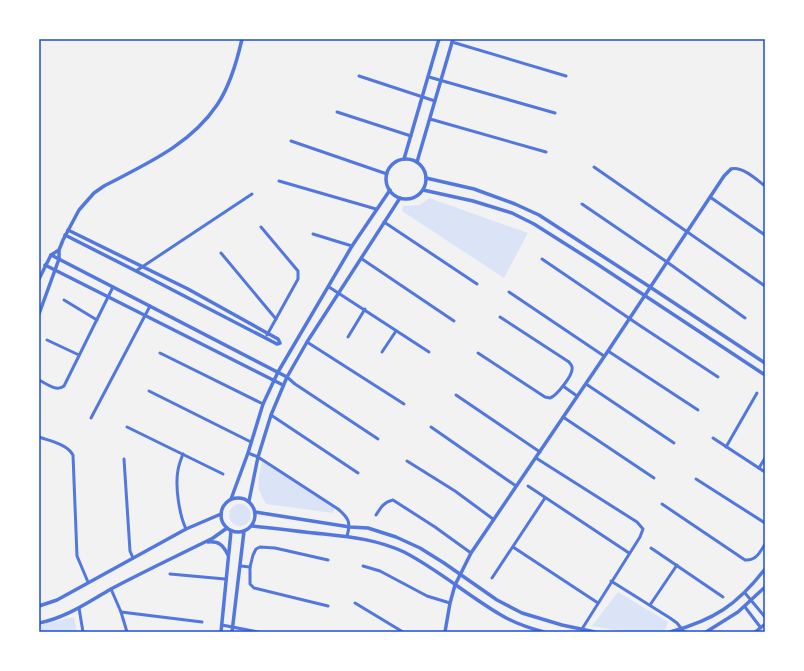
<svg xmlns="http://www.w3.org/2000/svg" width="804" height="671" font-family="'PT Sans',sans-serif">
<rect width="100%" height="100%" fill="#f2f2f2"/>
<!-- green -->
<g fill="#dbe4f7">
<path d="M429 198 528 233 504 278 402 211 403 206 420 205Z"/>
<path d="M262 462 335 507 333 513 266 504C255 485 258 482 262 462Z"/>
<circle cx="240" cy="515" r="11"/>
<path d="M618 592 668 622 665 630C640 634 617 631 592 626Z"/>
<path d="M74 617 77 632H39V625Z"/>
</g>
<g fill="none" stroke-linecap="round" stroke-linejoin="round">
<!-- minor -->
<g stroke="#5277de" stroke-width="3">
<path d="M452 42 566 76"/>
<path d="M359 76 435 101"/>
<path d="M429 77 555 113"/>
<path d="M337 112 411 136"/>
<path d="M430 119 546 152"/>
<path d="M291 141 387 174"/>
<path d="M594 167 765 286"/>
<path d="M731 169C742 166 756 179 765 186"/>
<path d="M279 181 376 209"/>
<path d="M710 197 765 235"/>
<path d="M582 204 667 262 745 318"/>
<path d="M384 222 477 284"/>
<path d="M261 227 298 271V279L267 335"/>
<path d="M313 234 352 246"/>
<path d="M221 253 276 319"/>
<path d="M362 259 454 321"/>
<path d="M542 259 639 325 718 377"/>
<path d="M136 271 252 194"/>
<path d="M329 287 429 352"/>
<path d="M509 292 604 356"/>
<path d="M64 300 97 320"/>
<path d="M348 337 365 309"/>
<path d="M47 340 79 355"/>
<path d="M307 342 404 404"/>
<path d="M608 351 698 410"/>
<path d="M382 352 396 331"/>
<path d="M160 353 263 404"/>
<path d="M478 353 545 397 550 398C556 396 574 375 572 367 572 365 570 364 569 362L500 317"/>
<path d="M287 377 295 384 378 439"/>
<path d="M39 380C47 384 56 392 64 386L113 287"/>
<path d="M586 384 674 443"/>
<path d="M563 386 577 396"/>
<path d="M149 391 251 442"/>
<path d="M456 395 540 452"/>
<path d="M271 415 358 473"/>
<path d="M563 417 654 478"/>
<path d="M91 418 150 306"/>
<path d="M127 427 223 474"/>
<path d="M431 427 516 486"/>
<path d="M39 437C50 441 67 444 73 455L77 556 88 582"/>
<path d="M713 438 765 472"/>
<path d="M726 447 757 393"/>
<path d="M248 453 258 457 338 509C349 518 351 523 347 536"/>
<path d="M183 454C181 459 179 464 178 470 175 486 179 514 186 529"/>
<path d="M536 458 637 522 643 529 640 537 582 629"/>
<path d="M124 459 130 551 133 558"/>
<path d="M407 461 455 491 493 519"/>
<path d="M759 468 765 458"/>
<path d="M696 479 765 523"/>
<path d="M528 486 629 553"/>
<path d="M662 504 745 560C756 561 760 552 765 544"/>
<path d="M376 515C381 507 384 502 393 500L435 527 471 553"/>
<path d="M513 547 598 603"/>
<path d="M651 548 723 597"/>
<path d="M241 566 250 567"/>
<path d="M363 566 380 571 427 596 450 603"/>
<path d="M170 574 225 579"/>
<path d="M492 578 545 498"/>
<path d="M611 581 670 618 677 623 684 632"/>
<path d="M111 589 121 612 127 632"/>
<path d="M745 593 765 617"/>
<path d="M355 603 403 632"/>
<path d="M650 605 677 565"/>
<path d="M328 606 254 588 250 584V567L253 555 256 549 260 547 275 548 328 560"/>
<path d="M745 607 761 628"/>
<path d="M79 608 83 632"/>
<path d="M121 612 202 622"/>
<path d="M222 625 258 632"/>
<path d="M755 632 765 624"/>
</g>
<!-- tertiary -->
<g stroke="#5277de" stroke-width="3.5">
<path d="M404 159 439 39"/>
<circle cx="406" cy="179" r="20"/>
<path d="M417 162 453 39"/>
<path d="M426 178 474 189 515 204 539 215 650 287 765 363"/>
<path d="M423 190 473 201 512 213 534 224 594 262 765 375"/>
<path d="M65 235 136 271 277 344 280 343 278 339 188 289 68 230"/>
<path d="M51 255 287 377"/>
<path d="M45 265 283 385"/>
<path d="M39 279 51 255 59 250"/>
<path d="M39 314 59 259V250L63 240 79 210 94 193 104 186C146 164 190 145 217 105 230 86 237 61 242 39"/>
<circle cx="238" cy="515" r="17"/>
<path d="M231 499 248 453 263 404 278 372 352 246 390 190"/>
<path d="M249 501 258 457 271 415 287 377 307 342 400 198"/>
<path d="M255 512 350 527 368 528 396 537 420 548 444 563 497 600 522 613 562 625 595 632"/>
<path d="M252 526C276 528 300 532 324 534 353 537 378 540 404 552 439 570 468 596 501 615 514 623 529 628 544 632"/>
<path d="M208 542C219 541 223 545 228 555"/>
<path d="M39 606 57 600 186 529 221 514"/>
<path d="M39 623C66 618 88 602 111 589 145 571 179 555 213 538L227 528"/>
<path d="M221 632 231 531"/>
<path d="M232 632 244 531"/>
<path d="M445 632 450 603 455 585 471 553 608 351 724 176 731 169"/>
<path d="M670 632C714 620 737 605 765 569"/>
<path d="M706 632 738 612 765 587"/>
</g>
</g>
<!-- border -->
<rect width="804" height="671" fill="none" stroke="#ffffff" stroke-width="80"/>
<rect x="40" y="40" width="724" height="591" fill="none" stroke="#1d4ed8" stroke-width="1.5"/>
</svg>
